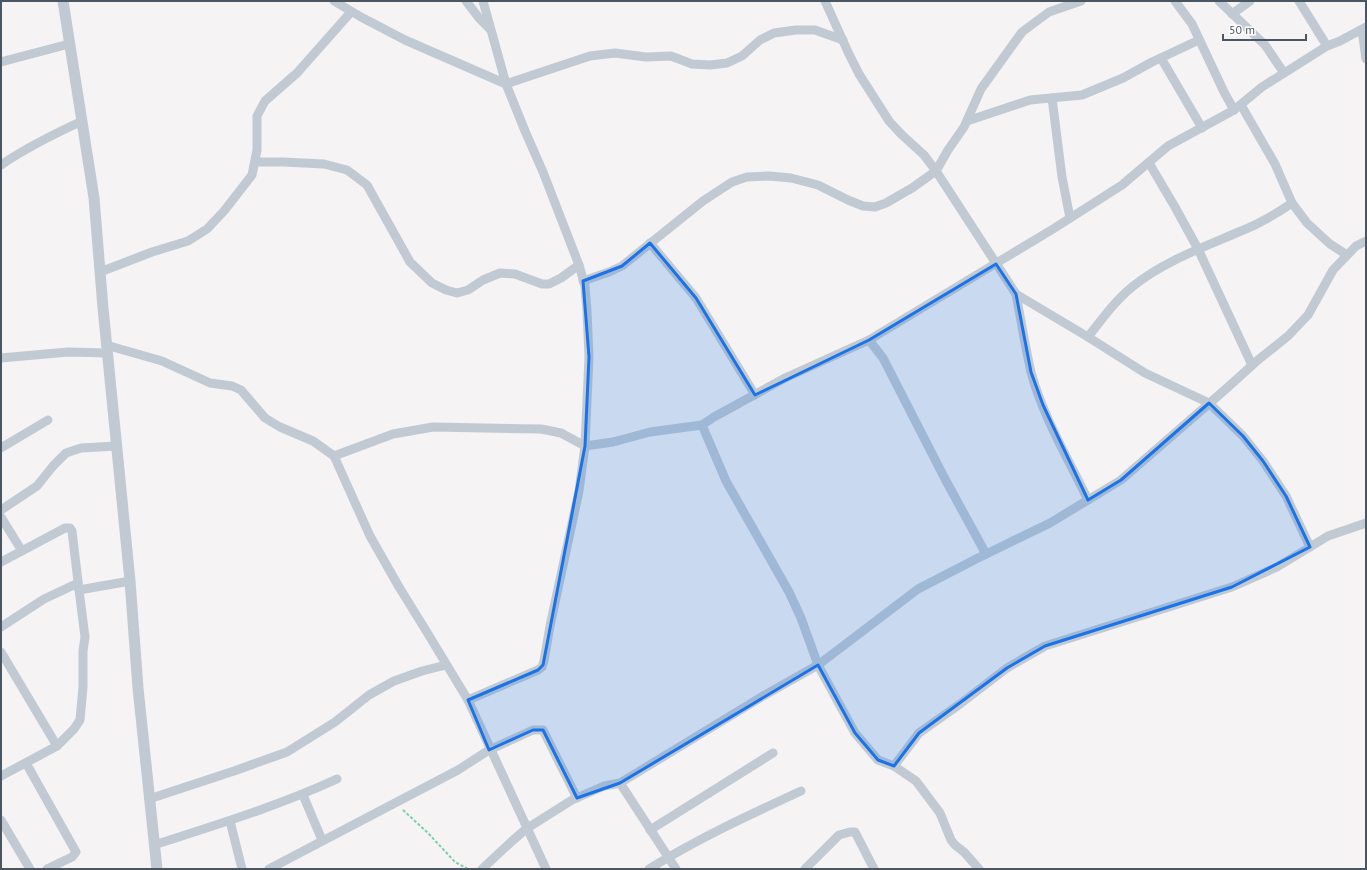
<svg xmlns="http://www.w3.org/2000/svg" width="1367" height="870" font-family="'PT Sans',sans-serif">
<rect width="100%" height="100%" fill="#f5f3f3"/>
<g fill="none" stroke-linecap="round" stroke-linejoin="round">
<!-- path -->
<path stroke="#7ad0a6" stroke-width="2" stroke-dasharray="3 2" stroke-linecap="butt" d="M403 810 428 833 455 862 468 869"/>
<!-- minor -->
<g stroke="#c1cad2" stroke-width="9">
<path d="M334 1 361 17 405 40 506 84 590 56 615 53 646 57 671 56 692 64 710 65 727 63 742 56 760 40 774 33 796 30H815L843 40"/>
<path d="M466 1 479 18 490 29"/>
<path d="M825 1 848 52 859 74 889 121 901 134 924 155 936 171 1016 294 1088 337 1145 373 1209 403 1243 436 1263 461 1286 496 1310 547"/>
<path d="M1175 1 1192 24 1224 92 1234 110"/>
<path d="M1219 1 1265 45 1284 73"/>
<path d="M1299 1 1327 46"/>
<path d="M1232 14 1250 1"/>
<path d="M1362 30 1366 59"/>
<path d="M1161 58 1202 128"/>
<path d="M1 62 69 44"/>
<path d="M1052 98 1062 177 1070 218"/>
<path d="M1241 105 1275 164 1292 203 1307 223 1330 244 1347 255"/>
<path d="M967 121 1030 100 1082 95 1123 78 1152 62 1199 40"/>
<path d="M255 162H283L324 164 347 170 367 185 410 262 432 283 446 290 457 293 468 290 483 280 500 273 515 274 542 284H549L561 278 579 265"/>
<path d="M1149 163 1175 207 1198 249 1252 365"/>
<path d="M1 165C27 147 54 134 82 121"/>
<path d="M650 243 696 298 755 395"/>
<path d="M100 272 152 252 188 241 207 229 224 211 252 175 257 150V116L265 101 297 73 351 12"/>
<path d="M583 281 609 272 622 266 703 201 732 182 747 177 769 176 791 178 818 185 848 200 863 206 875 207 886 203 912 188 936 171 948 150 964 127 981 89 1022 32 1049 12 1081 1"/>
<path d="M1016 294C1021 320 1025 346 1031 372 1043 417 1068 458 1088 500"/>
<path d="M1088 337C1102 319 1115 301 1132 287 1164 261 1204 247 1241 231 1259 224 1276 214 1292 203"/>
<path d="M869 340 883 358 945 479 986 554"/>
<path d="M106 345 162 361 210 383 232 386 241 390 265 418 280 427 313 441 334 456 370 536 399 587 425 629 468 700 546 869"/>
<path d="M1 358 68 352 108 353"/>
<path d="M702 425 726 481 789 592 801 618 818 665 855 733 878 760 894 766 916 781 940 813 951 840 955 845 964 852 979 869"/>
<path d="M1 448 48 420"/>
<path d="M334 456 393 434 433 427 541 429 561 433 585 446 613 442 650 432 702 425 714 417 785 378 869 340 1053 229 1122 185 1168 146 1234 110 1262 87 1327 46 1340 41 1366 27"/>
<path d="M1 510 37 486 53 466 66 453 81 448 117 446"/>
<path d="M1 517 22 551"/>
<path d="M1 562 65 528H70L72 531 79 590"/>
<path d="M1 627 44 599 78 583"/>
<path d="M1 652 57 746"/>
<path d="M468 700 538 670 542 667 544 661 550 626 579 491 585 446 589 357 587 311 585 286 579 265 543 172 525 131 506 84 483 1"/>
<path d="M26 763 76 852 72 857 47 869"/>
<path d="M894 766 919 733 960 704 1007 668 1045 646 1232 587 1277 567 1328 536 1366 523"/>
<path d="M1 776 57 746 74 729 80 720 83 687V651L85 637 79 590 130 581"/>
<path d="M620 783 676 869"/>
<path d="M303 795 322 840"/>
<path d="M149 799 234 771 287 752 335 722 369 695 394 681 422 671 446 665"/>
<path d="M1 820 30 869"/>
<path d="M230 821 242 869"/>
<path d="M650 830 773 753"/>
<path d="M154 845C216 825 278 806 337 779"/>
<path d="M269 869 458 770 489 750 533 730H543L577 798"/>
<path d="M482 869 511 842 526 829 572 800 604 786 620 783 763 696 818 665 918 589 978 558 1050 523 1121 480 1227 388 1258 360 1288 336 1308 315 1333 270 1356 246 1366 241"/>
<path d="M649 869C697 839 749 815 801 791"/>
<path d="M805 869 839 835 850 832H855L874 869"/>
</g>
<!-- tertiary -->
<path stroke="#c1cad2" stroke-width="11" d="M63 1 94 198 103 308 130 581 138 688 157 869"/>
</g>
<!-- marked area -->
<path fill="#1a73e8" fill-opacity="0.2" stroke="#1a73e8" stroke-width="3" stroke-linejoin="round" d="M650 243 696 298 755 395 869 340 996 264 1016 294 1031 372 1043 405 1088 500 1121 480 1209 403 1243 436 1263 461 1286 496 1310 547 1232 587 1045 646 1007 668 919 733 894 766 878 760 855 733 818 665 620 783 577 798 543 730H533L489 750 468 700 538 670 543 665 585 446 589 357 583 281 622 266Z"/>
<!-- border -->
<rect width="1367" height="870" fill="none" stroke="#4a5661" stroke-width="4"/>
<!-- scale -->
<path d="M1223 34v6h83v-6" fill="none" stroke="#4a5661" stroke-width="2"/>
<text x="1229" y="34" font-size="12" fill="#4a5661" stroke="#ffffff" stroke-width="3" paint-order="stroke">50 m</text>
</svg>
